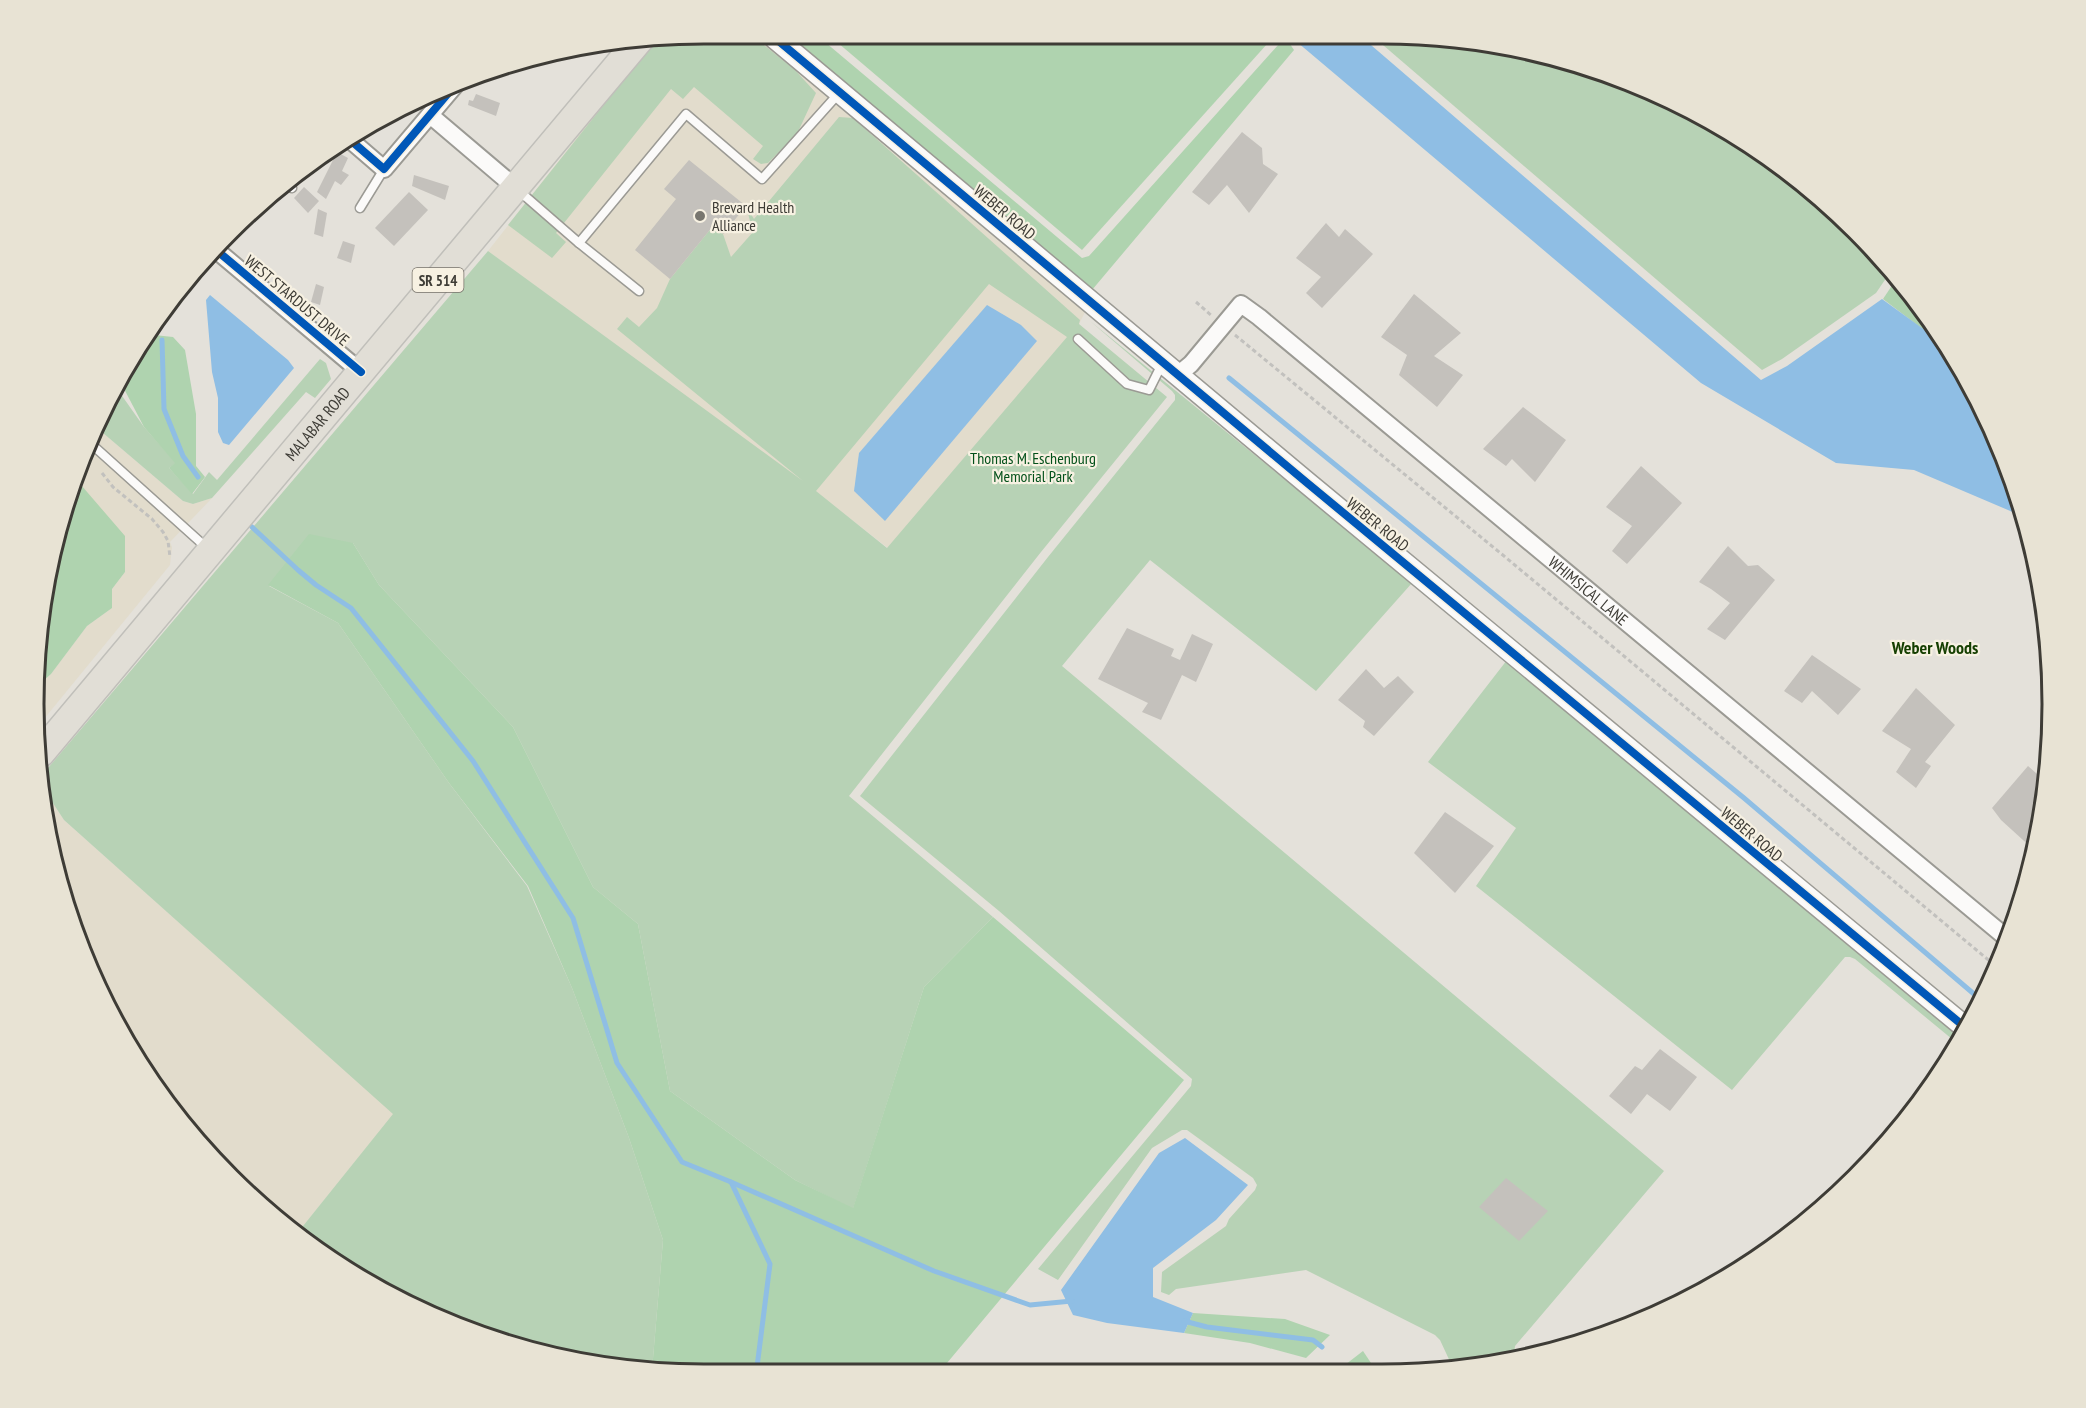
<svg xmlns="http://www.w3.org/2000/svg" width="2086" height="1408" font-family="'PT Sans Narrow',sans-serif">
<rect width="100%" height="100%" fill="#e4e1da"/>
<!-- built -->
<g fill="#e2dccc">
<path d="M655 38H758L1086 310 1079 324 888 548 816 492 488 251Z"/>
<path d="M96 427 183 501 193 504 212 498 170 542 172 547 170 565 39 725 36 687 51 674 87 626 112 608V589L125 572 75 478 84 448Z"/>
<path d="M43 788 64 820 394 1114 295 1236 230 1179 123 1039 69 920 46 835Z"/>
</g>
<!-- green -->
<g fill="#b7d2b5" fill-rule="evenodd">
<path d="M1369 33 1513 46 1679 102 1790 171 1856 229 1891 271 1876 293 1782 359 1762 370Z"/>
<path d="M657 38H755L795 70 816 93 797 134 768 163 761 164 753 159 763 146 694 87 683 99 671 89 556 233 566 242 552 258 508 225Z"/>
<path d="M839 117 853 118 1080 320 1079 324 1167 397 1041 552 849 796 993 917 924 987 853 1209 795 1180 670 1091 638 924 593 887 513 727 379 585 353 543 269 586 338 623 449 783 527 886 572 988 629 1138 663 1240 652 1370 573 1362 407 1306 295 1236 393 1114 64 820 43 788 42 775 488 251 803 481 617 329 627 317 639 327 657 308 670 279 713 226 723 234 731 257 753 232 746 206 754 219ZM989 284 1067 337 887 548 816 491Z"/>
<path d="M1090 321 1412 583 1316 691 1150 560 1062 666 1664 1171 1515 1346 1514 1354 1520 1360 1453 1368 1440 1340 1435 1335 1306 1270 1176 1289 1169 1295 1161 1292 1162 1272 1226 1226 1229 1219 1255 1190 1257 1185 1253 1178 1187 1130H1182L1152 1148 1058 1280 1038 1269 1191 1086 1192 1079 999 911 860 796 1048 557 1175 400V395L1172 391Z"/>
<path d="M320 359 326 363 331 379 315 398 306 392 212 498 193 504 183 501 96 427 114 396 120 393 144 427 176 463 169 468 193 494 209 472 217 480Z"/>
<path d="M1507 660 1961 1037 1958 1044 1855 959 1850 957H1845L1732 1090 1476 886 1516 828 1428 762Z"/>
</g>
<!-- forest -->
<g fill="#afd3af">
<path d="M1276 34 1082 250 831 37Z"/>
<path d="M1288 34H1294L1288 41 1294 50 1092 290 790 37H819L1082 258 1089 256Z"/>
<path d="M1897 278 1940 331 1950 350 1883 299Z"/>
<path d="M154 335 173 337 185 350 196 414V466L205 477 192 494 169 468 175 463 144 427 121 383 147 338Z"/>
<path d="M75 478 125 536V572L112 589V608L87 626 51 674 36 687 34 660 46 573Z"/>
<path d="M309 534 353 543 379 585 513 727 593 887 638 924 670 1091 795 1180 853 1208 924 987 993 917 1184 1080 947 1363 941 1375H704L652 1370 663 1240 629 1138 572 988 528 886 449 783 338 623 268 585Z"/>
<path d="M1193 1313 1285 1319 1330 1335 1306 1358 1250 1343 1184 1333Z"/>
<path d="M1363 1351 1379 1375H1332Z"/>
</g>
<!-- water -->
<g fill="#8fbee4">
<path d="M1357 33 1761 380 1787 366 1882 299 1948 347 2002 447 2024 521 2015 513 1914 470 1836 463 1701 383 1297 42 1313 34Z"/>
<path d="M210 295 288 360 294 368 229 445 223 443 218 432V398L212 372 206 300Z"/>
<path d="M987 305 1021 325 1037 341 885 521 854 491 859 453Z"/>
<path d="M1185 1138 1248 1185 1216 1220 1153 1268V1297L1193 1313 1184 1333 1107 1323 1073 1315 1061 1290 1159 1153Z"/>
</g>
<g fill="none" stroke-linecap="round" stroke-linejoin="round">
<!-- stream -->
<g stroke="#8fbee4" stroke-width="5">
<path d="M159 317 161 321"/>
<path d="M162 340 164 409 183 456 198 477"/>
<path d="M1229 378 1744 798 1981 1000"/>
<path d="M252 527 298 570 316 585 351 608 473 761 573 918 617 1063 682 1162 731 1182 770 1264 756 1375"/>
<path d="M731 1182 934 1271 1030 1305 1072 1301"/>
<path d="M1184 1321 1207 1327 1313 1340 1322 1347"/>
<path d="M1348 1367 1360 1375"/>
</g>
</g>
<!-- building -->
<g fill="#c4c1bc">
<path d="M476 94 500 103 496 116 468 105 469 100 473 101Z"/>
<path d="M1242 132 1262 148 1263 164 1278 174 1249 213 1227 185 1209 205 1192 192Z"/>
<path d="M337 152 348 158 342 171 349 175 341 185 335 181 326 199 317 192Z"/>
<path d="M313 160 305 174 300 170Z"/>
<path d="M689 160 746 206 723 234 713 226 670 279 635 250 676 199 664 189Z"/>
<path d="M414 175 449 186 445 200 412 186Z"/>
<path d="M304 187 319 201 308 213 294 198Z"/>
<path d="M409 192 428 210 394 246 375 228Z"/>
<path d="M318 209 327 213 323 237 314 234Z"/>
<path d="M1326 223 1339 237 1345 229 1373 254 1322 308 1306 293 1321 277 1296 258Z"/>
<path d="M343 241 355 245 351 263 337 258Z"/>
<path d="M316 284 324 287 320 305 311 302Z"/>
<path d="M1414 294 1461 333 1434 356 1463 375 1437 407 1399 375 1407 355 1381 337Z"/>
<path d="M1523 407 1566 440 1535 482 1512 459 1506 466 1483 449Z"/>
<path d="M1641 466 1682 503 1627 564 1612 551 1632 526 1606 507Z"/>
<path d="M1728 546 1748 566 1758 565 1775 580 1725 640 1707 629 1730 603 1711 589 1699 582Z"/>
<path d="M1127 628 1174 649 1171 656 1180 660 1192 634 1213 644 1196 682 1182 675 1161 720 1142 712 1148 703 1098 679Z"/>
<path d="M1812 655 1861 689 1838 715 1812 691 1802 703 1784 691Z"/>
<path d="M1366 669 1384 688 1398 676 1414 692 1374 736 1363 727 1365 721 1338 700Z"/>
<path d="M1916 688 1955 725 1925 762 1931 766 1916 788 1896 772 1911 749 1882 731Z"/>
<path d="M2028 766 2045 781 2040 835 2035 851 2001 820 1992 808Z"/>
<path d="M1445 812 1494 846 1455 893 1414 853Z"/>
<path d="M1660 1049 1697 1077 1670 1111 1647 1094 1631 1114 1609 1096 1635 1066 1642 1070Z"/>
<path d="M1506 1178 1548 1211 1519 1241 1479 1207Z"/>
</g>
<g fill="none" stroke-linecap="round" stroke-linejoin="round">
<defs>
<g id="service">
<path d="M285 182 292 188"/>
<path d="M518 190 579 243"/>
<path d="M360 208 384 169"/>
<path d="M639 291 579 243 686 114 762 179 840 92"/>
<path d="M1078 339 1127 384 1149 390 1163 362"/>
<path d="M88 441 208 549"/>
</g>
<g id="minor">
<path d="M430 115 516 188"/>
<path d="M348 138 384 169 456 84"/>
<path d="M215 249 361 372"/>
<path id="s1" d="M1179 374 1191 364 1241 304 1259 317 2008 939"/>
</g>
<path id="tertiary" d="M775 38 1306 482 1966 1028"/>
<g id="primary">
<path id="s2" d="M41 753 640 39"/>
</g>
</defs>
<!-- service casing -->
<use href="#service" stroke="#9b9a94" stroke-width="11"/>
<!-- minor casing -->
<use href="#minor" stroke="#9b9a94" stroke-width="20"/>
<!-- tertiary casing -->
<use href="#tertiary" stroke="#9b9a94" stroke-width="24"/>
<!-- primary casing -->
<use href="#primary" stroke="#c0bfba" stroke-width="30"/>
<!-- path -->
<g stroke="#c2c1be" stroke-width="3" stroke-dasharray="4.5 3" stroke-linecap="butt">
<path d="M1196 302 1212 316"/>
<path d="M1235 335 1504 556 1998 968"/>
<path d="M102 473 113 487 152 519 163 532 168 541 170 557"/>
</g>
<!-- service -->
<use href="#service" stroke="#fbfaf9" stroke-width="8"/>
<!-- minor -->
<use href="#minor" stroke="#fbfaf9" stroke-width="16"/>
<!-- tertiary -->
<use href="#tertiary" stroke="#fbfaf9" stroke-width="21"/>
<!-- primary -->
<use href="#primary" stroke="#e1ded6" stroke-width="27"/>
<defs>
<g id="cycleway">
<path d="M775 38 1306 482 1966 1028"/>
<path d="M348 138 384 169 456 84"/>
<path d="M215 249 361 372"/>
</g>
</defs>
<!-- cycleway casing -->
<use href="#cycleway" stroke="#f7f1e2" stroke-width="11"/>
<!-- cycleway -->
<use href="#cycleway" stroke="#0057b8" stroke-width="8"/>
</g>
<!-- markers -->
<circle fill="#78766f" stroke="#f7f1e2" stroke-width="2" cx="700" cy="216" r="6"/>
<g text-anchor="middle" dominant-baseline="central" stroke-width="4.5" stroke-linejoin="round" paint-order="stroke">
<!-- shield labels -->
<rect fill="#f7f1e2" stroke="#76726a" stroke-width="1.5" x="412.5" y="268" width="51" height="24" rx="4.5"/>
<g font-size="15" font-weight="bold" fill="#3e3c36">
<text x="438" y="280">SR 514</text>
</g>
<!-- poi labels -->
<g font-size="16" fill="#3e3c36" stroke="#f7f1e2" text-anchor="start">
<text x="712" y="207">Brevard Health<tspan x="712" dy="18">Alliance</tspan></text>
</g>
<!-- street labels -->
<g font-size="16" fill="#3e3c36" stroke="#f7f1e2">
<text transform="translate(1005 212) rotate(40)">WEBER ROAD</text>
<text transform="translate(297 300) rotate(40)">WEST STARDUST DRIVE</text>
<text stroke="none"><textPath href="#s2" startOffset="430">MALABAR ROAD</textPath></text>
<text transform="translate(1378 524) rotate(39)">WEBER ROAD</text>
<text stroke="none"><textPath href="#s1" startOffset="544">WHIMSICAL LANE</textPath></text>
<text transform="translate(1752 834) rotate(40)">WEBER ROAD</text>
</g>
<!-- park labels -->
<g font-size="16" fill="#025019" stroke="#f7f1e2">
<text x="1033" y="458">Thomas M. Eschenburg<tspan x="1033" dy="18">Memorial Park</tspan></text>
</g>
<!-- neighbourhood labels -->
<g font-size="18" font-weight="bold" fill="#153f01" stroke="#f7f1e2">
<text x="1935" y="647">Weber Woods</text>
</g>
</g>
<!-- crop -->
<path d="M0 0H2086V1408H0ZM704 44H1382A660 660 0 0 1 2042 704V704A660 660 0 0 1 1382 1364H704A660 660 0 0 1 44 704V704A660 660 0 0 1 704 44Z" fill="#e8e3d4" fill-rule="evenodd"/>
<path fill="none" stroke="#3e3c36" stroke-width="3" d="M704 44H1382A660 660 0 0 1 2042 704V704A660 660 0 0 1 1382 1364H704A660 660 0 0 1 44 704V704A660 660 0 0 1 704 44Z"/>
</svg>
